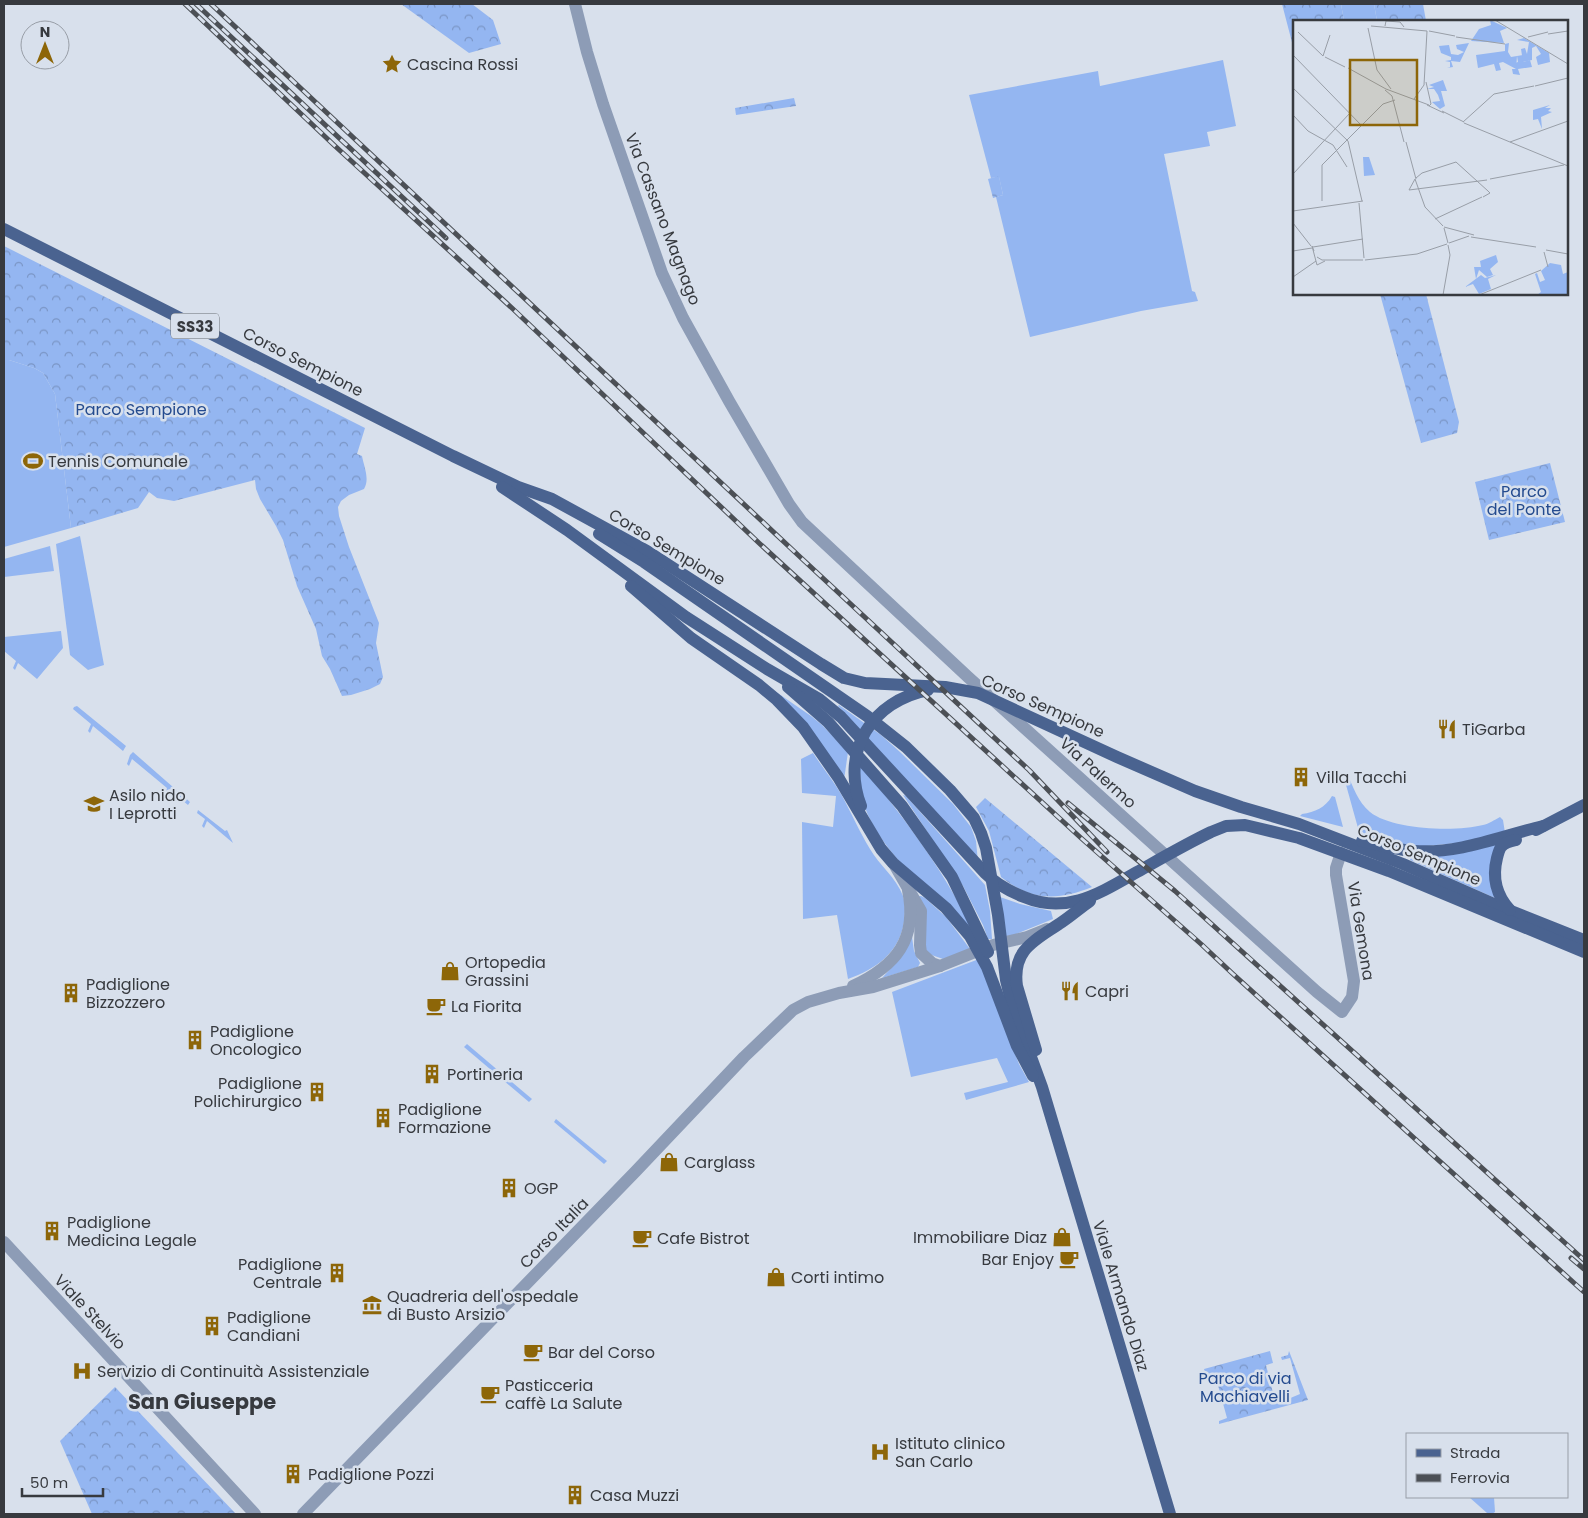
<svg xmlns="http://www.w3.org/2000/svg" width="1588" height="1518" font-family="Poppins,sans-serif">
<defs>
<pattern id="forest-crowns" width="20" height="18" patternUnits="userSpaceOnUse" patternTransform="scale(1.25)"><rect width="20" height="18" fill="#94b6f1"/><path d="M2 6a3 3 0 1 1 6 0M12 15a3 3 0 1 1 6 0" fill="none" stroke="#7a95c5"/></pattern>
</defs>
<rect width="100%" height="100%" fill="#d8e0ec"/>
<!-- grass -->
<g fill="#94b6f1">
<path d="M1341 4H1374L1377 21H1344Z"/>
<path d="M1223 60 1236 126 1207 132 1210 146 1164 154 1192 291 1195 292 1198 301 1141 311 1030 337 996 197 1003 195 999 177 991 178 969 95 1098 71 1100 86Z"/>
<path d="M4 360H9L34 368 43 373 55 394 71 528 4 547Z"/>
<path d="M80 536 104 665 88 670 70 655 56 544Z"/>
<path d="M50 546 54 571 4 577V559Z"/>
<path d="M61 631 63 648 37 679 18 663 15 670 13 668 16 661 4 651V637Z"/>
<path d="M750 674 811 716 822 725 848 752 844 780Z"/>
<path d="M839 705 881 735 900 752 953 804 971 827 976 841 978 862 838 706Z"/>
<path d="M77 706 126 746 123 751 93 726 90 733 88 731 91 724 73 709 74 707Z"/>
<path d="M133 752 190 802 188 805 169 789 166 796 165 795 167 788 132 759 129 766 127 764 130 755Z"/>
<path d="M813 753C822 767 833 780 841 794 851 812 859 831 870 849 879 865 896 877 903 896 906 905 905 913 904 922 899 953 876 969 848 979L837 915 803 919 802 822 833 827 836 796 802 793 801 759Z"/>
<path d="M859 763C902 815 943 868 972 929 934 894 882 856 864 805 860 793 861 776 859 763Z"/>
<path d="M1344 772 1347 773C1353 787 1358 802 1370 812 1392 830 1456 832 1483 825 1489 824 1494 820 1500 817L1503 820 1505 833 1468 842 1415 847 1367 836 1358 828 1343 774Z"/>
<path d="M903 795 906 796 985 885 990 911 992 939H988L983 925 963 886Z"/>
<path d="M1332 796 1335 797 1343 827 1300 816 1302 814C1315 812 1325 808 1332 796Z"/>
<path d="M198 810 225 831 227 830 233 843 207 821 204 828 202 826 205 819 197 813Z"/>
<path d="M1496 844 1495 898 1410 860 1411 856Z"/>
<path d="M919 896H921L925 898 946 917 970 949 943 959 926 953Z"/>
<path d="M1000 897 1020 904 1051 911 1053 919 1006 938Z"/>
<path d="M912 937 914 951 920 963 918 967 882 978 893 966Z"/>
<path d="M979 959 1019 1064 1029 1082 966 1100 964 1093 1008 1082 997 1058 911 1077 892 992Z"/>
<path d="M467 1044 532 1099 529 1102 464 1047Z"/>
<path d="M556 1119 607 1161 604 1164 554 1122Z"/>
<path d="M1469 1497H1494L1495 1512 1492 1514 1487 1513Z"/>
</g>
<!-- forest -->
<g fill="url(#forest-crowns)">
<path d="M401 4H472L493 20 501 44 469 53Z"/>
<path d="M1282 4H1341L1344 21H1294V50Z"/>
<path d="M1374 4H1423L1426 21H1377Z"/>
<path d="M794 98 796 106 736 115 735 108Z"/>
<path d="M999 176 1003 195 993 198 988 179Z"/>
<path d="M4 246 365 428 357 454 362 456C364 467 370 479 364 489L349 495 341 501 338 507 339 516 349 547 379 623 376 643 383 677 380 684 370 689 351 695 342 696 330 669 322 656 316 629 297 586 283 540 276 526 260 499 256 489 255 480 174 501 157 498 149 492 138 508 71 528 55 394 43 373 34 368 9 360H4Z"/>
<path d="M1380 294H1426L1459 422 1457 433 1421 443Z"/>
<path d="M1550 463 1565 522 1489 540 1475 482Z"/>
<path d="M985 798 1092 887C1057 901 1032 901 1001 877L989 831 976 807Z"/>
<path d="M1270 1351 1273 1363 1266 1365 1275 1401 1288 1399 1300 1394 1290 1358 1282 1360 1281 1357 1288 1355 1289 1351 1308 1400 1219 1424V1421L1227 1418 1216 1378 1207 1380 1204 1369Z"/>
<path d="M115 1387 236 1514H92L60 1441Z"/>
</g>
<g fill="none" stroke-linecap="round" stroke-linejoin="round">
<!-- minor -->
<g stroke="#8d9cb6" stroke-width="12">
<path d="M575 4 587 52 603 104 662 273 683 318 729 401 789 504 802 522 968 677 1317 992 1342 1012 1352 997 1354 981 1336 875V868L1341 853"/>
<path d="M894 864 921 911 920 945 921 953 932 963 940 966"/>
<path d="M853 986C896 966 918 939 908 890"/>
<path d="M4 1242 255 1514"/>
<path d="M303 1514 636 1171 744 1057 793 1010 808 1002 839 993 873 987 940 966 993 945 1027 937 1047 929"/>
</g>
<!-- major -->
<g stroke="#4a6390" stroke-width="12">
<path d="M4 229 453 456 518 487 552 499 647 551 821 664 844 678 865 683 945 687 978 693 1117 757 1195 791 1241 807 1299 824 1403 864 1496 905 1584 940"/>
<path d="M502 487 567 530 686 617 767 669 819 699 841 717 985 873C996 884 1009 891 1024 897 1067 915 1100 893 1137 872 1162 858 1186 844 1211 832L1226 826 1245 825 1299 838 1389 871 1584 952"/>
<path d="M599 534 644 562 867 716 906 747 950 790 974 818 981 833 986 848 998 915 1006 980 1012 1005 1042 1087 1170 1514"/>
<path d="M631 586 691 638 759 685 777 700 803 727 838 777 881 849 893 863 946 908 970 936 987 967 1017 1046 1033 1076"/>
<path d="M788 687 828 722 902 806 952 877 988 952"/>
<path d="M861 806C840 751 872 701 928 690"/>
<path d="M1536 830 1584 805"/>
<path d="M1362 841C1380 845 1397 850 1415 851 1459 854 1501 836 1543 826"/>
<path d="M1510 910C1496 895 1492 878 1497 858 1498 854 1499 850 1501 847 1505 842 1511 841 1516 840"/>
<path d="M1036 1050 1017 986C1012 950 1034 941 1059 924 1070 917 1080 908 1090 901"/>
</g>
<defs>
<g id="rail">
<path d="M185 4 335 146 513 309 759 543 1081 838 1201 944 1233 974 1584 1292"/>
<path d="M196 4 446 238"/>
<path d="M211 4 798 555 1029 770 1107 852"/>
<path d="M1068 803 1175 891 1584 1260"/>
<path d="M1571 1258 1584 1269"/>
</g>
</defs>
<!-- rail casing -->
<use href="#rail" stroke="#4c5056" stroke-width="5"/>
<!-- rail -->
<use href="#rail" stroke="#d8e0ec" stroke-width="3" stroke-dasharray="9" stroke-linecap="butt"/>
</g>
<!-- icons -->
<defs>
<symbol id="sight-bare" viewBox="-9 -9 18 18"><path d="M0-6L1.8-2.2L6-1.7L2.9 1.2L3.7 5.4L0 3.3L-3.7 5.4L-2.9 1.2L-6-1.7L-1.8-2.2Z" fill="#8d6608" stroke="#d8e0ec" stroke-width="2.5" paint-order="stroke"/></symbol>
<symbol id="stadium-bare" viewBox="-9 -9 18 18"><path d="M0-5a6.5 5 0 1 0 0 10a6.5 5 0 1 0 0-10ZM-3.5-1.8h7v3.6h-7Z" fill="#8d6608" stroke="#d8e0ec" stroke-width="2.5" paint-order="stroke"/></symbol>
<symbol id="restaurant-bare" viewBox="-9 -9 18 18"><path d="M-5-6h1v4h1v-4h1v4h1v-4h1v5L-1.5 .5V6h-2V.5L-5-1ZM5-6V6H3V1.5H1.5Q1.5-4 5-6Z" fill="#8d6608" stroke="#d8e0ec" stroke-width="2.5" paint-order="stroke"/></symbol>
<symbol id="building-bare" viewBox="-9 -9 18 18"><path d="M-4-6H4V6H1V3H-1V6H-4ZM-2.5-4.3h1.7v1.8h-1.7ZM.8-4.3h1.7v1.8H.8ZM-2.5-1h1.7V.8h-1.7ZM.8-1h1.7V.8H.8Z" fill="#8d6608" stroke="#d8e0ec" stroke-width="2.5" paint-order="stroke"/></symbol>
<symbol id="school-bare" viewBox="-9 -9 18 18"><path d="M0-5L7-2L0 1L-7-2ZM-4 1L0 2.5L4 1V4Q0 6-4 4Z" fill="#8d6608" stroke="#d8e0ec" stroke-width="2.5" paint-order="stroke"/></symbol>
<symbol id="shop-bare" viewBox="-9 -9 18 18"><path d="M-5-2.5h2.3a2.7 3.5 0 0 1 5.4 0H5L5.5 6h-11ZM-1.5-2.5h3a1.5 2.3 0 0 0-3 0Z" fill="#8d6608" stroke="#d8e0ec" stroke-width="2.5" paint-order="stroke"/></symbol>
<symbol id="cafe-bare" viewBox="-9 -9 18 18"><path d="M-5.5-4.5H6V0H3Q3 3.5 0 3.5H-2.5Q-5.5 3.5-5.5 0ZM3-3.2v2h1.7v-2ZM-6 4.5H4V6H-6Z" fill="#8d6608" stroke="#d8e0ec" stroke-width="2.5" paint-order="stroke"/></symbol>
<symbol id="museum-bare" viewBox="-9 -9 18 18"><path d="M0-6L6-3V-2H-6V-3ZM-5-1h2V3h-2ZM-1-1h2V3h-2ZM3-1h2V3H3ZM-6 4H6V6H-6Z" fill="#8d6608" stroke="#d8e0ec" stroke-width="2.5" paint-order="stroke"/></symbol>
<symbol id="hospital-bare" viewBox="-9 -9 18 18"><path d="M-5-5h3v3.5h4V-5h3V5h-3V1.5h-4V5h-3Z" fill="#8d6608" stroke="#d8e0ec" stroke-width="2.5" paint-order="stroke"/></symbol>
</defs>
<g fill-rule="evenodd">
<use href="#sight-bare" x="378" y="50" width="28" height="28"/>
<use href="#stadium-bare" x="19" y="447" width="28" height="28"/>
<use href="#restaurant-bare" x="1433" y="715" width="28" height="28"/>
<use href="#building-bare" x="1287" y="763" width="28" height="28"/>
<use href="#school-bare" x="80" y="790" width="28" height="28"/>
<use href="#shop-bare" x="436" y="957" width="28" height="28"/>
<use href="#restaurant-bare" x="1056" y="977" width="28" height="28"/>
<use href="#building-bare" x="57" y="979" width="28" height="28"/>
<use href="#cafe-bare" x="422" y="992" width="28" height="28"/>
<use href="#building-bare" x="181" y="1026" width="28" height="28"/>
<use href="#building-bare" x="418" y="1060" width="28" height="28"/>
<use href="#building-bare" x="303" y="1078" width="28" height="28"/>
<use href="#building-bare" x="369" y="1104" width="28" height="28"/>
<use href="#shop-bare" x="655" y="1148" width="28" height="28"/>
<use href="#building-bare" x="495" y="1174" width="28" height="28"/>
<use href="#building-bare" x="38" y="1217" width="28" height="28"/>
<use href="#shop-bare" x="1048" y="1223" width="28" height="28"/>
<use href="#cafe-bare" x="628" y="1224" width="28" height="28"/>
<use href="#cafe-bare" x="1055" y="1245" width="28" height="28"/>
<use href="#building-bare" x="323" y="1259" width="28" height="28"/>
<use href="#shop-bare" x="762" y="1263" width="28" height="28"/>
<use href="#museum-bare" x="358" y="1291" width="28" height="28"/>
<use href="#building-bare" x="198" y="1312" width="28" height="28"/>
<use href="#cafe-bare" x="519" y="1338" width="28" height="28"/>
<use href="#hospital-bare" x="68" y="1357" width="28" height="28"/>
<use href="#cafe-bare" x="476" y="1380" width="28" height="28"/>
<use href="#hospital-bare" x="866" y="1438" width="28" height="28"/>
<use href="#building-bare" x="279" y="1460" width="28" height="28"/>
<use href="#building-bare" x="561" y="1481" width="28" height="28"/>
</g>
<g text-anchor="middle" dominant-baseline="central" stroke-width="5" stroke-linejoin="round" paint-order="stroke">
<!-- shield labels -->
<rect fill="#d8e0ec" stroke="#676c73" stroke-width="1" x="171" y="313.5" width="48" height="25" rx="4"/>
<g font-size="15" font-weight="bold" fill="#373a3f">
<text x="195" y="326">SS33</text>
</g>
<!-- poi labels -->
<g font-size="16" fill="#373a3f" stroke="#d8e0ec" text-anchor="start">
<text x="407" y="64">Cascina Rossi</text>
<text x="48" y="461">Tennis Comunale</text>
<text x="1462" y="729">TiGarba</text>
<text x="1316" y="777">Villa Tacchi</text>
<text x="109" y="795">Asilo nido<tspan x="109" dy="18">I Leprotti</tspan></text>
<text x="465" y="962">Ortopedia<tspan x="465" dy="18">Grassini</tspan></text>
<text x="86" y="984">Padiglione<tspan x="86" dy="18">Bizzozzero</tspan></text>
<text x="1085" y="991">Capri</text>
<text x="451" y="1006">La Fiorita</text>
<text x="210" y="1031">Padiglione<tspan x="210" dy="18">Oncologico</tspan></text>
<text x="447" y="1074">Portineria</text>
<text x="302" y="1083" text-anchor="end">Padiglione<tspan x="302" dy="18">Polichirurgico</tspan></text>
<text x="398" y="1109">Padiglione<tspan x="398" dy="18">Formazione</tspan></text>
<text x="684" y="1162">Carglass</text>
<text x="524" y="1188">OGP</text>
<text x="67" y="1222">Padiglione<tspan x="67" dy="18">Medicina Legale</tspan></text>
<text x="1047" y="1237" text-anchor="end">Immobiliare Diaz</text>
<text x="657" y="1238">Cafe Bistrot</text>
<text x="1054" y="1259" text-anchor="end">Bar Enjoy</text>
<text x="322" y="1264" text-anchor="end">Padiglione<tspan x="322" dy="18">Centrale</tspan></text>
<text x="791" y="1277">Corti intimo</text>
<text x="387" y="1296">Quadreria dell'ospedale<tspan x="387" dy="18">di Busto Arsizio</tspan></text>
<text x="227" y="1317">Padiglione<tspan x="227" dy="18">Candiani</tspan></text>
<text x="548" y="1352">Bar del Corso</text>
<text x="97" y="1371">Servizio di Continuità Assistenziale</text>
<text x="505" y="1385">Pasticceria<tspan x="505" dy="18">caffè La Salute</tspan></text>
<text x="895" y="1443">Istituto clinico<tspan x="895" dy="18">San Carlo</tspan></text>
<text x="308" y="1474">Padiglione Pozzi</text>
<text x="590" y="1495">Casa Muzzi</text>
</g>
<!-- street labels -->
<g font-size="16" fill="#373a3f" stroke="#d8e0ec">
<text transform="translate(663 219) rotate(69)">Via Cassano Magnago</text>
<text transform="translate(303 362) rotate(27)">Corso Sempione</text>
<text transform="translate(667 547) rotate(31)">Corso Sempione</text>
<text transform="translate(1043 706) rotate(24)">Corso Sempione</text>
<text transform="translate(1098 773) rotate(42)">Via Palermo</text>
<text transform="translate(1419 855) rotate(23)">Corso Sempione</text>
<text transform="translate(1361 931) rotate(81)">Via Gemona</text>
<text transform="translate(554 1233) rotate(-46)">Corso Italia</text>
<text transform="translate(1121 1296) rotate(73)">Viale Armando Diaz</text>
<text transform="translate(90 1312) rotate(47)">Viale Stelvio</text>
</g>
<!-- park labels -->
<g font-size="16" fill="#244b8f" stroke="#d8e0ec">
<text x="141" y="409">Parco Sempione</text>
<text x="1524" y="491">Parco<tspan x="1524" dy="18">del Ponte</tspan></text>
<text x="1245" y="1378">Parco di via<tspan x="1245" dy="18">Machiavelli</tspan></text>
</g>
<!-- district labels -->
<g font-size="21" font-weight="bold" fill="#373a3f" stroke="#d8e0ec">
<text x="202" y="1401">San Giuseppe</text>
</g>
</g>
<!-- overview -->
<g transform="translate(1293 20)">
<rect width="275" height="275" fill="#d8e0ec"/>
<path d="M230 35V42L237 40 239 47 225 49 227 55 220 54 219 49H223L222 43 225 42 224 36ZM203 235 205 242 197 249 200 255 194 257 186 250 183 259 181 247H188L187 241Z" fill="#94b6f1"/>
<path d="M197 0 214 8 207 11 211 23 178 21 186 9 198 5ZM231 18 256 33 257 42 245 45 243 37 248 34 243 26 239 28V40L230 42 228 29 232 28 234 34 236 22 224 20ZM176 23 167 42 158 41 160 47 154 48 157 47V42L152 41 158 40V37L148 33 146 26 156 25 158 34 165 35 171 32 164 29 163 25ZM216 23 215 32 218 37 224 36 223 49 210 42 206 43 208 50 203 51 201 44 185 48 183 35 212 31V24ZM150 60 154 71H148L152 86 147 89 139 82 147 81 145 75 141 69H134L141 67 136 65ZM257 85 252 88H258L255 91 259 92 248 97 249 109 245 99 240 100V90ZM70 137H76L82 155 71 156ZM257 243 268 245 270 254 275 252V274L244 275 248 272 242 254 244 253 247 262 252 260 248 251ZM188 255 192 258 203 255 195 259 198 269 186 274 180 264 172 267Z" fill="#94b6f1"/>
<path fill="none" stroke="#989ea7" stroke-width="1" d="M202 0 275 44M78 6 134 11M92 6 93 1 107 2 111 7M75 8 84 50 98 69M136 11 162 16M5 12 30 36M255 14 275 11M163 17 212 24M235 17 255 12M0 35 69 106M30 36 37 15M32 37 52 47M55 48 93 69 136 85M133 62 138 84 136 86M242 66 275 58M0 68 55 121 69 181M92 70 99 76 111 122M121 79 131 65 134 11M134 85 151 93M149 91 171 102M0 95 15 111 40 125 54 147M170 102 201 74 241 66M171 103 275 146M113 122 123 159M217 122 275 101M0 154 57 93M123 158 129 153 163 142 195 171 197 173 190 177M122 159 116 170 194 160M122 159 132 187 150 206M197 159 271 145M29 181V145L90 84 102 80M66 183 71 238M0 191 70 181M142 199 189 177M0 203 18 226M151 207 181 215M151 208 155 223M178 217 243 227M156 223 176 216M20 227 70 219M253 230 275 234M0 231 19 228M21 231 19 226 24 245 32 241M251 232 255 247M24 237 29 240H70M72 240 124 234 154 224M0 257 23 241M150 275 157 235 155 225M186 275 248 250"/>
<path fill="#8d6608" fill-opacity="0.15" stroke="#8d6608" stroke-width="2.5" d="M57 40H124V105H57Z"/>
<rect width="275" height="275" fill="none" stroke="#373a3f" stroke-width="2.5"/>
</g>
<!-- border -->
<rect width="1588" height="1518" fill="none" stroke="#373a3f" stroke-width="10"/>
<!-- legend -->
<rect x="1406" y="1433" width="162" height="65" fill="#d8e0ec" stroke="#989ea7"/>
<rect x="1416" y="1449" width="25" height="8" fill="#4a6390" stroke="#989ea7"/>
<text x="1450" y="1458" font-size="15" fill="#373a3f">Strada</text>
<rect x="1416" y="1474" width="25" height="8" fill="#4c5056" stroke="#989ea7"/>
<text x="1450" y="1483" font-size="15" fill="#373a3f">Ferrovia</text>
<!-- north arrow -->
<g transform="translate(45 45)"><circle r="24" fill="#d8e0ec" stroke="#989ea7"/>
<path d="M0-4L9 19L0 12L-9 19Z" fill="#8d6608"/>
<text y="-8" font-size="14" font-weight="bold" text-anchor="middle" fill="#373a3f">N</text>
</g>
<!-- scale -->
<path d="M22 1488v8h81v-8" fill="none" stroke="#373a3f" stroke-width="2.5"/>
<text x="30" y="1488" font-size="15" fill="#373a3f" stroke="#d8e0ec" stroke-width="4" paint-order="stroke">50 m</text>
</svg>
